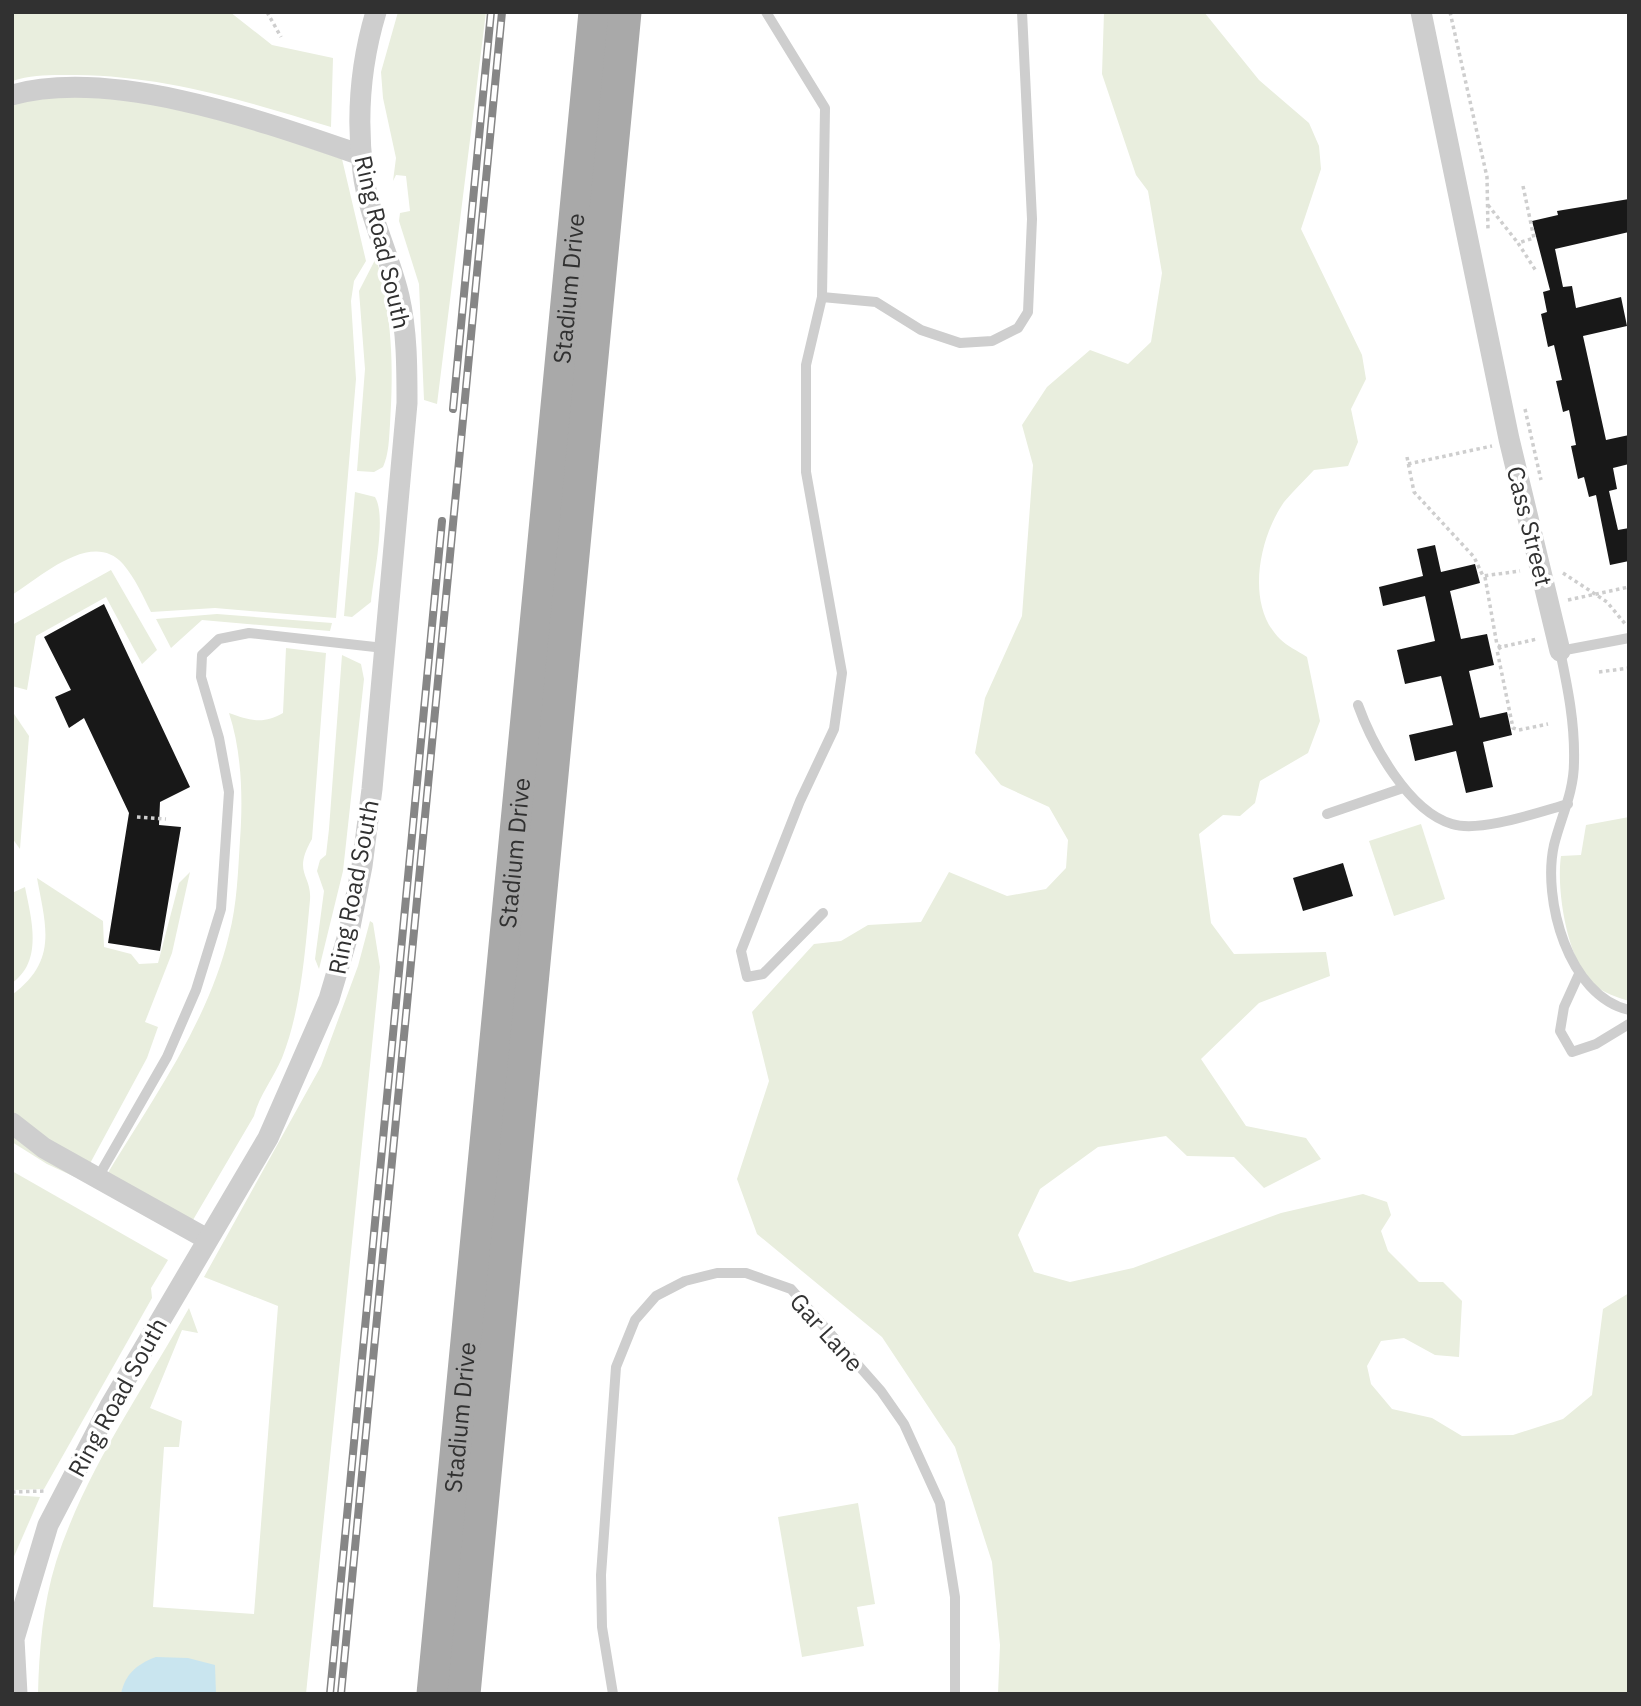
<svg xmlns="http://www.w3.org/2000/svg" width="1641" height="1706" font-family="'IBM Plex Sans',sans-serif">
<rect width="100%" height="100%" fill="#fff"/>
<!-- green -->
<g fill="#e9eede">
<path d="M12 12H230L272 45 333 58 331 127C245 101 166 76 76 75 53 75 34 74 12 81Z"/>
<path d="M398 12H486L437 404 424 400 419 284 399 221 400 213 410 211 406 176 396 175 393 181 396 158 383 98 381 72Z"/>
<path d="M1104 12H1204L1259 80 1309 123 1319 146 1321 169 1301 229 1362 355 1366 379 1351 409 1358 442 1348 466 1314 470C1304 481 1293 491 1284 502 1259 538 1245 605 1280 639 1287 646 1298 651 1307 657L1320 721 1308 753 1260 781 1255 803 1240 816 1223 815 1199 834 1211 923 1234 954 1326 952 1330 976 1259 1003 1201 1059 1246 1126 1306 1138 1321 1159 1264 1188 1234 1157 1187 1156 1166 1136 1098 1147 1040 1189 1018 1235 1034 1272 1070 1282 1133 1268 1281 1213 1363 1194 1387 1202 1391 1215 1381 1231 1388 1251 1419 1282H1443L1462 1301 1459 1357 1435 1355 1404 1338 1381 1341 1367 1366 1371 1384 1392 1409 1432 1418 1462 1436 1513 1435 1563 1419 1592 1395 1603 1309 1629 1293V1694H998L1000 1645 992 1562 955 1447 882 1337 757 1234 737 1179 769 1081 752 1012 814 944 841 941 868 925 921 922 949 872 1007 896 1046 889 1066 868 1068 840 1049 807 1001 785 975 753 985 698 1022 616 1033 465 1022 425 1047 387 1090 350 1128 364 1151 342 1162 273 1148 191 1136 175 1102 74Z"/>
<path d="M36 96H111L201 111 342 159 366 261 354 281 351 301 356 379 336 618 215 608 151 612C143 596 135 578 123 564 92 529 41 577 12 595V102Z"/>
<path d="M376 258C392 313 394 367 390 424 389 438 389 454 383 467L374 472 357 471 365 369 359 291Z"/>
<path d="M355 492 375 497C387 516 373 579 371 602L352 617 344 616Z"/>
<path d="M111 570 157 650 142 664 106 597 36 636 27 690 12 686V625Z"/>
<path d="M217 614 332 623 330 631 202 620 171 648 156 619Z"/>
<path d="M286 648 326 653 312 839C292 874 312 874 310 900 305 952 301 1010 282 1058 273 1079 260 1094 254 1116L183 1237 103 1181C149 1104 208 1024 229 935 237 905 238 871 240 840 243 800 242 752 229 713 249 720 263 725 283 713Z"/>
<path d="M342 655 361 664 364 679 343 871 319 969 315 959 324 891 317 871 320 860 326 855 329 829Z"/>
<path d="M12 711 29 736 20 849 12 838Z"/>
<path d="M1629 817V1001C1616 997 1604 993 1594 985 1567 962 1556 889 1561 856L1581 855 1586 825Z"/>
<path d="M1421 824 1445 899 1394 916 1369 841Z"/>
<path d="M190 872 172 953 145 1022 158 1027 147 1058 87 1169 75 1177 47 1164 12 1142V995C58 961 46 927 37 878L103 921 104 947 131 954 139 964 158 963 179 883Z"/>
<path d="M25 887C31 918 44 961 12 983V893Z"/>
<path d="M370 921 373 923 380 967 306 1694H38C39 1651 43 1603 56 1562 85 1471 143 1390 189 1308L198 1333 182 1330 150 1408 182 1421 179 1447H164L153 1607 254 1614 278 1306 204 1277 321 1066 358 966Z"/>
<path d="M12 1171 168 1260 151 1288 152 1298 44 1489 12 1490Z"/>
<path d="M12 1495 40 1497 12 1561Z"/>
<path d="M858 1503 875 1604 857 1607 864 1646 802 1657 778 1517Z"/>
</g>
<!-- water -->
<path fill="#c9e5ef" d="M156 1657 188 1658 215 1665 216 1694H121C125 1674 137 1664 156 1657Z"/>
<!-- building -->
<g fill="#181818">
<path d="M1629 199V232L1555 249 1563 287 1572 286 1576 308 1621 297 1627 326 1583 336 1606 440 1629 435V464L1613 468 1617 489 1609 491 1618 530 1629 528V561L1610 565 1596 495 1589 497 1584 477 1578 479 1571 446 1576 445 1569 410 1563 412 1556 381 1562 380 1554 345 1548 347 1541 314 1547 312 1543 292 1550 290 1532 221 1558 215 1557 211Z"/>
<path d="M1435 545 1441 572 1475 564 1480 583 1450 591 1461 639 1487 634 1494 665 1469 671 1480 718 1507 712 1512 735 1483 742 1493 787 1466 793 1456 751 1415 761 1409 735 1453 725 1441 676 1405 684 1397 650 1435 641 1425 596 1383 606 1379 587 1423 576 1417 549Z"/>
<path d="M104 604 190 787 160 802 159 825 181 827 160 951 108 943 129 813 84 718 69 728 55 697 71 690 44 637Z"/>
<path d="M1343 863 1353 896 1303 911 1293 878Z"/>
</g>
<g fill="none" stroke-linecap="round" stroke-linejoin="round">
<!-- path -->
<g stroke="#cecece" stroke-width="3.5" stroke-dasharray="3.5 3.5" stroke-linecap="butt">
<path d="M267 12 281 37"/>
<path d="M1450 12 1487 177 1488 230"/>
<path d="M1523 186 1534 238 1518 243 1536 271"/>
<path d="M1488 205 1518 243"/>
<path d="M1525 409 1541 480"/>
<path d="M1407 457 1414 492 1474 557 1483 576 1520 571"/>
<path d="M1408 464 1492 446"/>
<path d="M1563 573 1607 602 1626 625"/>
<path d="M1485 577 1497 645 1501 647 1537 639"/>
<path d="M1568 600 1629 587"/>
<path d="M1501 647 1497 650 1513 728 1519 730 1548 724"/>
<path d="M1599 672 1629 668"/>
<path d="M137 817 166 819"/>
<path d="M12 1492 45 1491"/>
</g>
<!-- service -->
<g stroke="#cecece" stroke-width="10">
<path d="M766 12 825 108 822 297"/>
<path d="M1629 638 1560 651C1568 689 1575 724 1574 762 1574 792 1561 817 1554 845 1542 899 1568 996 1629 1010"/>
<path d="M1358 705C1372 744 1408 811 1452 824 1480 833 1539 812 1568 804"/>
<path d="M1327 814 1403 788"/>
<path d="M823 913 763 974 747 977 741 951 800 801 834 729 842 673 806 472V365L822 297 876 302 921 330 960 343 992 341 1018 328 1028 312 1032 219 1022 12"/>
<path d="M1579 974 1564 1007 1560 1031 1572 1052 1596 1044 1629 1024"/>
<path d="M97 1179 167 1057 196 990 221 909 229 792 219 738 201 677 202 655 219 639 249 633 384 648"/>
<path d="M613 1694 602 1627 601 1575 616 1367 635 1320 656 1296 685 1281 717 1273H746L791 1289 881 1391 904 1424 940 1503 955 1597V1694"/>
</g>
<!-- minor -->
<g stroke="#cecece" stroke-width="21">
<path d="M1421 12 1509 439 1560 651"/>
<path d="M12 95C113 67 265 122 361 155"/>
<path d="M12 1123 44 1148 207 1239"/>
<path d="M17 1694 14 1639 48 1525 110 1406 268 1138 329 999 349 932 362 866 372 789 407 403C407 367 407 331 399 296 389 254 368 214 363 172 356 116 360 65 376 12"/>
</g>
<!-- primary -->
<g stroke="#a9a9a9" stroke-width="33">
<path id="s1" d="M433 1694 595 12"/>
<path d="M464 1694 625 12"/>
</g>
<defs>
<g id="rail">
<path d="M453 409 491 12"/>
<path d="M330 1694 442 521"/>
<path d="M341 1694 502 12"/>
</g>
</defs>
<!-- rail casing -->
<use href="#rail" stroke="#868686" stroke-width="8"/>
<!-- rail -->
<use href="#rail" stroke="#fff" stroke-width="5" stroke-dasharray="16" stroke-linecap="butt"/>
</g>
<g text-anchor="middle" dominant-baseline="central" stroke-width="7" stroke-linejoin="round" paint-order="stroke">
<!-- street labels -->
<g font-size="24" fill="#313131" stroke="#fff">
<text transform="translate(383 242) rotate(77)">Ring Road South</text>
<text stroke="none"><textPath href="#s1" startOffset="1412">Stadium Drive</textPath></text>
<text transform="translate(1530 526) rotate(76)">Cass Street</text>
<text stroke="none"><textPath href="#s1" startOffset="845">Stadium Drive</textPath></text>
<text transform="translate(353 887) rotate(-79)">Ring Road South</text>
<text transform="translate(827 1332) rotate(48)">Gar Lane</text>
<text transform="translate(117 1397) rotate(-61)">Ring Road South</text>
<text stroke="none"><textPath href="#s1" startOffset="278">Stadium Drive</textPath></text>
</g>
</g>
<!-- border -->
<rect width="1641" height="1706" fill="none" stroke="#313131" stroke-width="28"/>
</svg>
